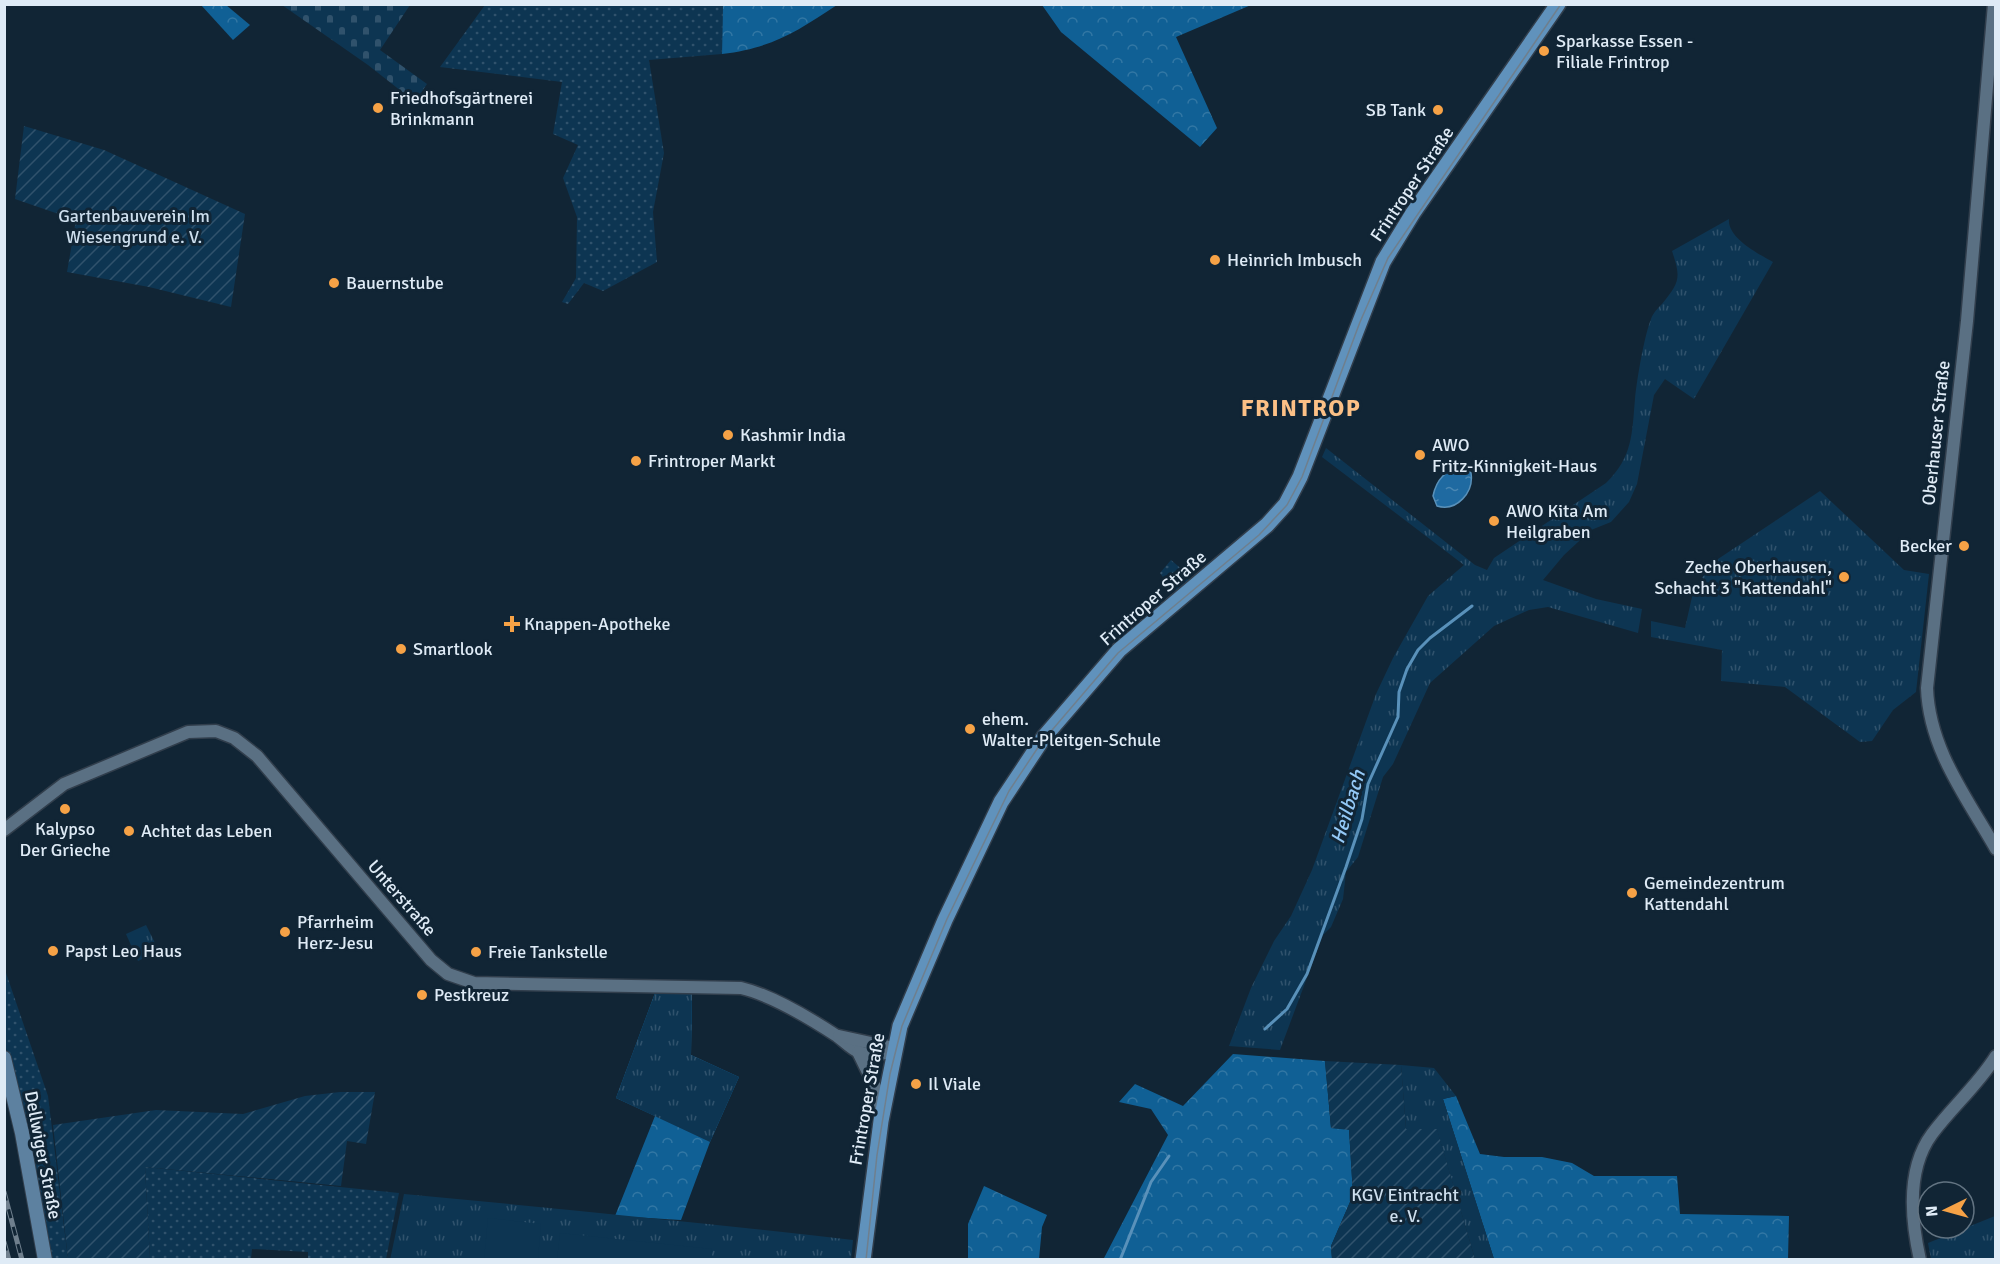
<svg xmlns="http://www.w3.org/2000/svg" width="2000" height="1264" font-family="Signika,sans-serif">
<defs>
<pattern id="grass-dots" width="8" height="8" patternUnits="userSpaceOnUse" patternTransform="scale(1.5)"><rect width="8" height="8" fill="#0d3552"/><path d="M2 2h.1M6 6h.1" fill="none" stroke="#30526c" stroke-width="1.8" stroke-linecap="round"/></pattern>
<pattern id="forest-crowns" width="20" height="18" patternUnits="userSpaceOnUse" patternTransform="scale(1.5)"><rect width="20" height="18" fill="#106095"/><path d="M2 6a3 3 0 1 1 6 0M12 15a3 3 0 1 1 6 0" fill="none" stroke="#3277a4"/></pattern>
<pattern id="cemetery-stones" width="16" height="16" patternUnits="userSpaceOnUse" patternTransform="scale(1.5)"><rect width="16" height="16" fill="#0d3552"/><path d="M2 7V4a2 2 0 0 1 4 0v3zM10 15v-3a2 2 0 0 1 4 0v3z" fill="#30526c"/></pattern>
<pattern id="park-tufts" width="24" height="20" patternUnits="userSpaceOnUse" patternTransform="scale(1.5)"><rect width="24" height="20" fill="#0d3552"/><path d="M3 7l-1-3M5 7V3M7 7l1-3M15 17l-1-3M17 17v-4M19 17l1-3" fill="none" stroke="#30526c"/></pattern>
<pattern id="garden-furrows" width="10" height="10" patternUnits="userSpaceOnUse" patternTransform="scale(1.5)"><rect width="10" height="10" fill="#0d3552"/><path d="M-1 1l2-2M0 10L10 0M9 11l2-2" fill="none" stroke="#30526c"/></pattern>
<pattern id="water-ripples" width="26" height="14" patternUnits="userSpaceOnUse" patternTransform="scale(1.5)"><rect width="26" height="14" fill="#1f6aa1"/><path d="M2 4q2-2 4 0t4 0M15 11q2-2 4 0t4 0" fill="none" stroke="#4a87b3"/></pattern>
</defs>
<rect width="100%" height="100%" fill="#112535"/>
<!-- grass -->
<g fill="url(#grass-dots)">
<path d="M485 5H723L722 54 649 60 664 153 653 212 657 262 603 291 584 283 568 304 562 302 576 278 577 217 563 178 578 145 553 134 562 82 440 67Z"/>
<path d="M1171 560 1192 578 1174 593 1160 573Z"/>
<path d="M4 967 48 1096 68 1259H48L5 1043Z"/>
<path d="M145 1167 399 1193 386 1259H308V1252L252 1249 251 1259H150Z"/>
</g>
<!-- forest -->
<g fill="url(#forest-crowns)">
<path d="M201 5H226L250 25 233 40Z"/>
<path d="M723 5V4L837 5C796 32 772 48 722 54Z"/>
<path d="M1042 5H1251L1176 37 1217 128 1200 147 1061 32Z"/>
<path d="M692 992 691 1055 739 1077 710 1142 681 1220 615 1216 655 1116 616 1098 655 993Z"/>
<path d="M1233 1054 1325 1061 1331 1128 1349 1129 1353 1195 1331 1246 1332 1259 1103 1260 1168 1135 1151 1109 1119 1102 1135 1084 1183 1106Z"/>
<path d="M1456 1096 1480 1154 1504 1157H1542L1572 1163 1594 1176H1677L1680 1214 1789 1216 1788 1259H1494L1443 1099Z"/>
<path d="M984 1186 1047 1215 1042 1227 1039 1259H968V1224Z"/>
</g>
<!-- cemetery -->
<path fill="url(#cemetery-stones)" d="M282 5H410L380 50 427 84 415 102 368 65Z"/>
<!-- park -->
<g fill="url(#park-tufts)">
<path d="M1729 219C1727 238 1759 254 1773 262L1694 399 1665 379 1654 395 1637 484 1629 502 1611 522 1591 530 1564 555 1543 580 1596 599 1642 609 1638 633 1548 607 1529 610 1494 626 1430 683 1393 764 1383 777 1358 857 1346 872 1343 899 1331 927 1323 935 1280 1050 1229 1046 1251 988 1274 941 1291 916 1312 870 1376 694 1393 658 1428 596 1464 565 1322 457 1326 448 1475 565 1487 570 1494 558 1606 483C1633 457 1632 433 1635 399 1637 379 1644 337 1651 319 1653 313 1658 308 1662 304 1680 282 1681 278 1672 251Z"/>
<path d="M1820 491 1904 570 1929 574 1916 692 1893 710 1872 741 1860 742 1785 687 1721 681 1722 650 1651 637V621L1685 628 1694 588 1715 561Z"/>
<path d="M146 925 159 951 138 961 126 934Z"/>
<path d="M692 992 691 1055 739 1077 710 1142 616 1098 655 993Z"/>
<path d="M1401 1065 1434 1068 1456 1096 1443 1099 1494 1259H1475L1437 1130 1406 1129Z"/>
<path d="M404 1194C554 1208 704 1223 853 1240L851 1260H390Z"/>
<path d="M1995 1216V1259H1931L1928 1243Z"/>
</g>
<!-- garden -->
<g fill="url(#garden-furrows)">
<path d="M24 126 104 150 245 214 231 307 149 287 67 272 76 220 15 199Z"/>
<path d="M1325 1061 1401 1065 1406 1129H1437L1475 1259H1332L1331 1246 1353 1195 1349 1130 1331 1128Z"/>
<path d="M340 1092H375L366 1144 347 1141 341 1186 145 1167 150 1259H68L53 1125 156 1110 243 1114 305 1096Z"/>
</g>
<!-- pitch -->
<g fill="#0d3552">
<path d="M488 1218 541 1224 538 1259H484Z"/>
<path d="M560 1233 712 1249 711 1259H557Z"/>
</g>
<!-- water -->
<path fill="url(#water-ripples)" stroke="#5991ba" stroke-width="1.5" d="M1464 468 1471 473C1474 492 1457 512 1437 506L1433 496C1436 481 1446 467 1464 468Z"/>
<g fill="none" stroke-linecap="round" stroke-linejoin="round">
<!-- stream -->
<g stroke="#5991ba" stroke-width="3">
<path d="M1265 1029 1287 1009 1307 974 1346 867 1362 819 1368 784 1398 717 1399 692 1407 669 1418 650 1430 638 1472 606"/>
<path d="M1120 1260 1151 1182 1169 1156"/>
</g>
<defs>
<g id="tertiary">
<path d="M1994 4 1967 321 1927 688C1929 749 1967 798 1996 849"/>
<path d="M4 830 64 784 188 732 216 731 234 738 257 756 431 960 448 974 474 983 741 988C771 995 811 1019 837 1036 844 1041 851 1049 859 1052 872 1057 883 1056 894 1048"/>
<path d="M839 1036 894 1048"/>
<path d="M858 1052 876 1089 882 1112"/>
<path d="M1920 1260C1911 1220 1906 1169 1932 1134 1952 1107 1978 1085 1996 1056"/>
</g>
<path id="secondary" d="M4 1058 22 1133 45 1260"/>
<path id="primary" d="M863 1260 881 1121 900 1026 945 920 1001 802 1044 737 1119 650 1267 525 1286 504 1300 477 1383 262 1413 213 1558 4"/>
</defs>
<!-- tertiary casing -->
<use href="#tertiary" stroke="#313e4c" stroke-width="15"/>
<!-- secondary casing -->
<use href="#secondary" stroke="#313e4c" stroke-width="16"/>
<!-- primary casing -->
<use href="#primary" stroke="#313e4c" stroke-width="18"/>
<!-- tertiary -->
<use href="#tertiary" stroke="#5a7083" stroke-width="12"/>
<!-- secondary -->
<use href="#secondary" stroke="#5d81a0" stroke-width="14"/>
<!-- primary -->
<use href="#primary" stroke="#6092bc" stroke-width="15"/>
<!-- tram -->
<path stroke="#6f7f8d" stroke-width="1.5" d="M866 1260 877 1155 890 1074 902 1026 947 919 1009 791 1041 743 1118 653 1259 535 1287 505 1302 477 1360 322 1388 258 1561 4"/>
<defs>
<g id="rail">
<path d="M4 1192 22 1260"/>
<path d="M4 1242 9 1260"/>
</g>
</defs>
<!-- rail casing -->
<use href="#rail" stroke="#6f7f8d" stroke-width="5"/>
<!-- rail -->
<use href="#rail" stroke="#112535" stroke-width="3" stroke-dasharray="9" stroke-linecap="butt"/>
</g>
<!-- markers -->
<g fill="#f6a246" stroke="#112535" stroke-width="2">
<circle cx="1544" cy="51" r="6"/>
<circle cx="378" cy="108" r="6"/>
<circle cx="1438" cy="110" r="6"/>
<circle cx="1215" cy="260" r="6"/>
<circle cx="334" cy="283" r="6"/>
<circle cx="728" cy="435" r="6"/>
<circle cx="1420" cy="455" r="6"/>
<circle cx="636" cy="461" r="6"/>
<circle cx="1494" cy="521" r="6"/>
<circle cx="1964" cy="546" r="6"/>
<circle cx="1844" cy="577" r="6"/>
<path d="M509 615h6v6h6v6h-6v6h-6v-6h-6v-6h6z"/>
<circle cx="401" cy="649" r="6"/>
<circle cx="970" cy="729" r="6"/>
<circle cx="65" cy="809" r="6"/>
<circle cx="129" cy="831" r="6"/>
<circle cx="1632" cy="893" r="6"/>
<circle cx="285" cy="932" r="6"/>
<circle cx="53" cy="951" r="6"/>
<circle cx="476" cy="952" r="6"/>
<circle cx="422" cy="995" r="6"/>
<circle cx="916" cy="1084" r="6"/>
</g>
<g text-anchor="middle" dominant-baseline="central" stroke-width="6" stroke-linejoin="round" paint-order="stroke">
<!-- poi labels -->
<g font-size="18" fill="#dfebf6" stroke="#112535" text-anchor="start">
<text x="1556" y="41">Sparkasse Essen -<tspan x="1556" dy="21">Filiale Frintrop</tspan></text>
<text x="390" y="98">Friedhofsgärtnerei<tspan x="390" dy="21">Brinkmann</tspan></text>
<text x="1426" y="110" text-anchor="end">SB Tank</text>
<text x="1227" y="260">Heinrich Imbusch</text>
<text x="346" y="283">Bauernstube</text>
<text x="740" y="435">Kashmir India</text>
<text x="1432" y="445">AWO<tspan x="1432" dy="21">Fritz-Kinnigkeit-Haus</tspan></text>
<text x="648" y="461">Frintroper Markt</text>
<text x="1506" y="511">AWO Kita Am<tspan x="1506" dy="21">Heilgraben</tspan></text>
<text x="1952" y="546" text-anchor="end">Becker</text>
<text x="1832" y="567" text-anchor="end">Zeche Oberhausen,<tspan x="1832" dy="21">Schacht 3 "Kattendahl"</tspan></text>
<text x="524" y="624">Knappen-Apotheke</text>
<text x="413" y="649">Smartlook</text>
<text x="982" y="719">ehem.<tspan x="982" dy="21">Walter-Pleitgen-Schule</tspan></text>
<text x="65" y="829" text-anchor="middle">Kalypso<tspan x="65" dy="21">Der Grieche</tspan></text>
<text x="141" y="831">Achtet das Leben</text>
<text x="1644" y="883">Gemeindezentrum<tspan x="1644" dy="21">Kattendahl</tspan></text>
<text x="297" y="922">Pfarrheim<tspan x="297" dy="21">Herz-Jesu</tspan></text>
<text x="65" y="951">Papst Leo Haus</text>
<text x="488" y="952">Freie Tankstelle</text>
<text x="434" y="995">Pestkreuz</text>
<text x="928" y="1084">Il Viale</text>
</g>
<!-- street labels -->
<g font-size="18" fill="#dfebf6" stroke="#112535">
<text transform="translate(1412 184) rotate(-56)">Frintroper Straße</text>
<text transform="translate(1936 433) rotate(-84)">Oberhauser Straße</text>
<text transform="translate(1153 598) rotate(-41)">Frintroper Straße</text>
<text transform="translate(402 898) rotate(49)">Unterstraße</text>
<text transform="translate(867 1099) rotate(-80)">Frintroper Straße</text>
<text transform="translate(43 1155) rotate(79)">Dellwiger Straße</text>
</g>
<!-- park labels -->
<g font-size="18" fill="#cddeed" stroke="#112535">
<text x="134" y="216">Gartenbauverein Im<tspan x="134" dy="21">Wiesengrund e. V.</tspan></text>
<text x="1405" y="1195">KGV Eintracht<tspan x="1405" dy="21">e. V.</tspan></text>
</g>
<!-- water labels -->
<g font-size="20" font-style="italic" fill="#93c8f6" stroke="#112535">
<text transform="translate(1348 807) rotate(-73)">Heilbach</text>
</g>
<!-- district labels -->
<g font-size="24" font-weight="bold" letter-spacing="1.5" fill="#fbc086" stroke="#112535">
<text x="1301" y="408">FRINTROP</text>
</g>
</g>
<!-- border -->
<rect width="2000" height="1264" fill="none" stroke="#dfebf6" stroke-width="12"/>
<!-- north arrow -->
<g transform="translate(1946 1210) rotate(265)"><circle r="28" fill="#112535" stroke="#637482" stroke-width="1.5"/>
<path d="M0-4.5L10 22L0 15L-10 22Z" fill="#f6a246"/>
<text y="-9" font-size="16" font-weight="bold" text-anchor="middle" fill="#dfebf6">N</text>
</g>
</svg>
